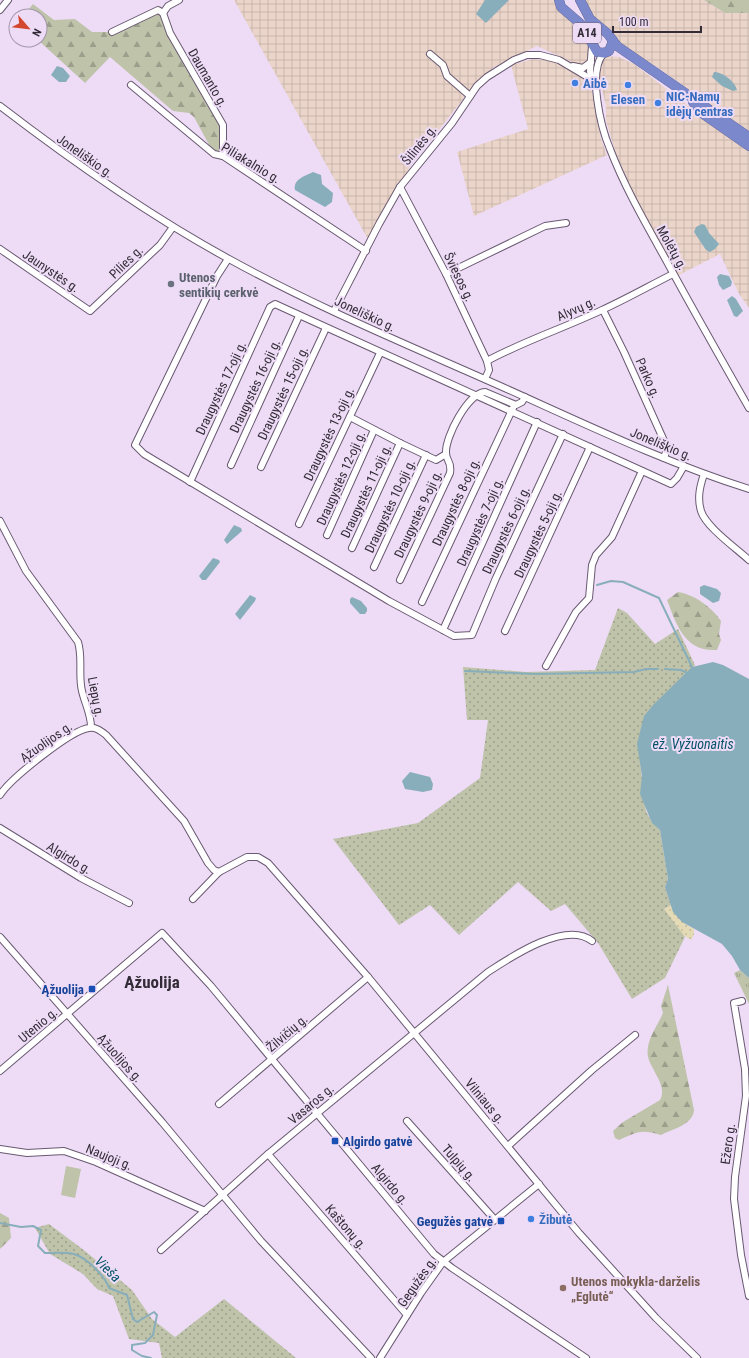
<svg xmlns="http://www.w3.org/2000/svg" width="749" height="1358" font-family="'Roboto Condensed',sans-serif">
<defs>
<pattern id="industrial-grid" width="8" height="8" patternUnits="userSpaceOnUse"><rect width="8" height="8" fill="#ebd4c9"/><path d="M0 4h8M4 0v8" fill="none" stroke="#cab6ad"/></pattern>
<pattern id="grass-tufts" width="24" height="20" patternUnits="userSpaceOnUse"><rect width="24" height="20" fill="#bec3aa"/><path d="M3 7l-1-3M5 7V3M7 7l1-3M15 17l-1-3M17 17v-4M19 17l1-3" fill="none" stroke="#9b9f8b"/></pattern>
<pattern id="forest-firs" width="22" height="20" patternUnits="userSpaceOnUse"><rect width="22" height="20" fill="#bec3aa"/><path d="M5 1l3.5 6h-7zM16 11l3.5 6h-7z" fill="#9b9f8b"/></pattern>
<pattern id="sand-dots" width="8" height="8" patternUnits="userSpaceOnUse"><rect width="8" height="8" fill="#e4dab5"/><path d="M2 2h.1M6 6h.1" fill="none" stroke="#c4bb9c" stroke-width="1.8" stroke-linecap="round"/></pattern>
<pattern id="park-dots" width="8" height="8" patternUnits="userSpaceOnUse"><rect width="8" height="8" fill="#bec3aa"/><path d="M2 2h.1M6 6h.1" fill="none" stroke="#9b9f8b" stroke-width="1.8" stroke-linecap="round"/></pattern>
</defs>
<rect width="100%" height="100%" fill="#eedcf7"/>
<!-- industrial -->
<g fill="url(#industrial-grid)">
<path d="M234 0H553L574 20 589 45V57L585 63 578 65 537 46 494 67 472 88 411 165 369 241Z"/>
<path d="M583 0H704L725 13H749V131L651 63 624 48 596 21Z"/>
<path d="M608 56 619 57 634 64 708 121 749 149V308L739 294 720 254 677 276 642 212 616 154 606 121V106L599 77 601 61Z"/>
<path d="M533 59 554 61 588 79 595 102 601 139 607 155 474 216 457 152 528 129 511 65Z"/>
</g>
<!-- grass -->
<path fill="url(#grass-tufts)" d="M740 970 749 978V1004L734 973Z"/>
<!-- forest -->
<g fill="url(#forest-firs)">
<path d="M704 0H749V13H725Z"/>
<path d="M33 4 54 20 75 19 92 32H112L158 10 223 125V156L214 154 194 117 189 113 173 111 110 57 85 83 38 40H40V16H23Z"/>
<path d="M678 592C693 594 712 607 721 621L719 634 721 640 717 650C685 652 677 626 667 600Z"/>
<path d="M668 985 694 1110C693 1125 672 1129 661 1135 640 1129 638 1132 619 1140L615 1138 613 1131 623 1122 660 1100C668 1086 651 1070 648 1057 645 1041 657 1027 663 1013L661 1006Z"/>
<path d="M0 1213 9 1218 11 1238 0 1249Z"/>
</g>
<!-- sand -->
<path fill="url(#sand-dots)" d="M671 905C675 917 683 923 694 929V935L691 940 679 932 664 909Z"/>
<!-- park -->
<g fill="url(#park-dots)">
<path d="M618 608 627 613 655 644 678 629 695 665 687 673 640 762 646 811 652 822 660 830 668 879 665 887 671 905 664 909 685 937 665 978 632 999 598 943 565 904 551 911 518 882 459 935 430 905 399 925 333 839 418 823 480 778 488 720H467L463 667 526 672 595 670Z"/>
<path d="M49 1224 85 1251 132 1290 152 1319 175 1337 224 1299 296 1358H162L159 1343 129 1339 113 1296 97 1289 83 1274 50 1254 35 1228Z"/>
</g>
<!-- pitch -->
<path fill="#bec3aa" d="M66 1166 81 1169 75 1198 61 1195Z"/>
<!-- water -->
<g fill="#89aebb">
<path d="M485 0H509L486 23 476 14Z"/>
<path d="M57 66 63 68 70 76 66 82H59L51 75Z"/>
<path d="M714 72C723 72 735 82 737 90L733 91 722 86 712 77Z"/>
<path d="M313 172 321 175 322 184 333 193 332 202 325 207 295 190C293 179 305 176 313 172Z"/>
<path d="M702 224 705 225 709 233 719 244 715 249 710 252 706 250 694 232 696 227Z"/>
<path d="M720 274 729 276 732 282 731 286 723 290 719 285 717 277Z"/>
<path d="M732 296 736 299 743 311 737 317 734 316 727 300Z"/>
<path d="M234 525 241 528 242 531 227 544 224 540Z"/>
<path d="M213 558 219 560 220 562 206 580H202L199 576Z"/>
<path d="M704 585 717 589 721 593 719 601 713 603 700 594V587Z"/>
<path d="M250 595 256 598 255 601 240 620 235 614Z"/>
<path d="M352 597 361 601 367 608V611L365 614H360L350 603V599Z"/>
<path d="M713 662 723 665 749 679V978L740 970 732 956 722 944 682 922 673 912 665 887 668 879 660 830 652 823 640 794 642 776 637 744 644 716 654 704 692 667Z"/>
<path d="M410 772 430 777 433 784 432 790 423 792 405 789 402 781Z"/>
</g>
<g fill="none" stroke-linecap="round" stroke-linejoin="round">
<!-- stream -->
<g stroke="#89aebb" stroke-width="2">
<path d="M597 585 611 581 623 582 659 598 692 667"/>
<path d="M665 669 681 670 687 673"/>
<path d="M465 671 535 674 634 672 646 669H658"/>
<path d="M0 1223 21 1227 33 1226 41 1230 38 1246 45 1253C54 1253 65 1252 74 1254 87 1258 105 1276 109 1288L127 1295 133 1319 137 1322 154 1312 157 1315 153 1335 145 1343 132 1345V1350L142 1356 151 1358"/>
</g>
<defs>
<g id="minor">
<path d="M0 10 8 0"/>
<path d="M163 13 170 33 223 125V156"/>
<path d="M112 32 158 10 163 13 168 6 179 0"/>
<path d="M604 53C587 71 601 128 610 149 625 188 646 224 666 260 693 310 721 359 749 408"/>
<path d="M430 54 443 65 447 76 470 96"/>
<path d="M573 66 583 68 591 62"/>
<path d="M592 80 590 71 592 46"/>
<path d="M131 85 214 154 223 156 366 251"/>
<path d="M0 106C73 162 148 215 229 259 316 307 408 345 498 385 581 422 663 462 749 489"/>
<path d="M400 187 446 274 487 361 489 370 485 379"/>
<path d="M0 249 90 311 160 245 173 227"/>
<path d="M228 259 217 276 135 445 144 454 389 601 454 636 472 635 496 578 563 434"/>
<path d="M446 274 545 226 566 223"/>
<path d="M603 310 624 352 665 443 667 449 664 458"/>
<path d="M334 311 379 224 400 187 452 123 477 86 487 77 514 60 527 55H540L559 60 591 79"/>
<path d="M487 361C524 341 564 328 602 310 626 299 649 286 673 274"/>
<path d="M350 417 400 443 436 460 446 454"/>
<path d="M231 465 299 316"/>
<path d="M261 467 326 328"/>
<path d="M704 474C700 486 697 498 701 511 706 527 736 548 749 560"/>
<path d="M190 482 270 307 275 304 671 484 677 478 684 466"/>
<path d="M0 521 26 571 78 642C83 658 78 675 82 691 85 704 91 714 91 727"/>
<path d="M299 524 380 353"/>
<path d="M327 535 374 430"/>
<path d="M352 548 400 443"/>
<path d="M374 567 426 455"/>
<path d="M400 580 450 473C452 461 446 461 446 453 445 437 468 393 485 392L516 405 522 402 525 397"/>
<path d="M422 602 513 408"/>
<path d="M443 630 537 422"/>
<path d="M505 631 590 447"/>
<path d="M546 666 576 612 589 598 592 565 596 555 612 537 642 471"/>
<path d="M0 795C10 779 71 730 89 728 96 727 101 731 106 735L184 821 208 863 214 870 219 872"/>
<path d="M0 828 81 878 129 903"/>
<path d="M193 899 219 872 247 857H258L268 863 368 977 579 1233 656 1318 697 1358"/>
<path d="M0 937 162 1122 261 1241 371 1358"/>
<path d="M742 1001 734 1003 745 1069 746 1096 735 1177 734 1199 741 1255 749 1296"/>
<path d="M0 1071 162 933 211 986 434 1254 452 1268 586 1358"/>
<path d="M219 1104 368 977"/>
<path d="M407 1121 495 1220"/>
<path d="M508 1146 592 1070 635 1035"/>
<path d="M0 1149 27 1153 64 1151 96 1162 205 1211"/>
<path d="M268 1154 407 1315"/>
<path d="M161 1250 268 1154 488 972C511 957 566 920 592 941"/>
<path d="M380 1358 421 1293 443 1262 539 1184"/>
</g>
<g id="highway">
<path d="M559 0 561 7 582 25 597 52 604 53 609 51 613 41"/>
<path d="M580 0 590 19 608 34 617 46 749 137"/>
<path d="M693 102 703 114 749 146"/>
</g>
</defs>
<!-- minor casing -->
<use href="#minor" stroke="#695971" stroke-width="8"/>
<!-- highway casing -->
<use href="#highway" stroke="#626897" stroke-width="10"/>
<!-- minor -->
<use href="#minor" stroke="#fff" stroke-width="6"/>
<!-- highway -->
<use href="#highway" stroke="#7b88cb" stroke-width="9"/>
</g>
<!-- markers -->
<g fill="#3f7fe0" stroke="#eedcf7" stroke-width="1.5">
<circle cx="575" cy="83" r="4"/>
<circle cx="628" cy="85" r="4"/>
<circle cx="658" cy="103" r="4"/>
<circle cx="531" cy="1219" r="4"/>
</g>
<circle fill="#6b7280" stroke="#eedcf7" stroke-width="1.5" cx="171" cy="284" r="4"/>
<g fill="#1a4fb4" stroke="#eedcf7" stroke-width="1.5">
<rect x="88" y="985" width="8" height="8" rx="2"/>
<rect x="331" y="1137" width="8" height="8" rx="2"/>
<rect x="497" y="1217" width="8" height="8" rx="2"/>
</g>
<circle fill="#8d6e63" stroke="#eedcf7" stroke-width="1.5" cx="563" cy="1288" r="4"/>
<g text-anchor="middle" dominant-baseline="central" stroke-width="4" stroke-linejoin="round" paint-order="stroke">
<!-- shield labels -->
<rect fill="#eedcf7" stroke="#6b6171" stroke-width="1" x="573" y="23" width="28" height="20" rx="3"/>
<g font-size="12" font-weight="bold" fill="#332c37">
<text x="587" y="33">A14</text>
</g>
<!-- street labels -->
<g font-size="13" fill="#332c37" stroke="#eedcf7">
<text transform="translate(208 78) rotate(60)">Daumanto g.</text>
<text transform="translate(419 145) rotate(-51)">Šilinės g.</text>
<text transform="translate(85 156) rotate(35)">Joneliškio g.</text>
<text transform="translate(251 163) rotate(31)">Piliakalnio g.</text>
<text transform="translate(672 248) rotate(61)">Molėtų g.</text>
<text transform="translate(126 262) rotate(-44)">Pilies g.</text>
<text transform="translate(51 271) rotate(34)">Jaunystės g.</text>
<text transform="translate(459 277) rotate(64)">Šviesos g.</text>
<text transform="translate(576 309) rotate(-24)">Alyvų g.</text>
<text transform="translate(365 314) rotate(25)">Joneliškio g.</text>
<text transform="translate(648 378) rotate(66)">Parko g.</text>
<text transform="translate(255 386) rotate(-65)">Draugystės 16-oji g.</text>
<text transform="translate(221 388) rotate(-65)">Draugystės 17-oji g.</text>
<text transform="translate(283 393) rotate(-65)">Draugystės 15-oji g.</text>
<text transform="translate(329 434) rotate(-65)">Draugystės 13-oji g.</text>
<text transform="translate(661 444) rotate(23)">Joneliškio g.</text>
<text transform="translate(341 478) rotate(-66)">Draugystės 12-oji g.</text>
<text transform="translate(366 491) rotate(-65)">Draugystės 11-oji g.</text>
<text transform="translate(456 502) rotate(-65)">Draugystės 8-oji g.</text>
<text transform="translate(390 506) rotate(-65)">Draugystės 10-oji g.</text>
<text transform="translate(418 514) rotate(-65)">Draugystės 9-oji g.</text>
<text transform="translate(480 522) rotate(-66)">Draugystės 7-oji g.</text>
<text transform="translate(506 530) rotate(-65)">Draugystės 6-oji g.</text>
<text transform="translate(538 534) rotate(-65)">Draugystės 5-oji g.</text>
<text transform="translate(96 697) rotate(79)">Liepų g.</text>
<text transform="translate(46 742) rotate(-35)">Ąžuolijos g.</text>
<text transform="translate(69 858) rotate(31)">Algirdo g.</text>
<text transform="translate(38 1025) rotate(-40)">Utenio g.</text>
<text transform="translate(287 1033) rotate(-41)">Žilvičių g.</text>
<text transform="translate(120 1058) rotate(48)">Ąžuolijos g.</text>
<text transform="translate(485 1101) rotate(50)">Vilniaus g.</text>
<text transform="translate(311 1104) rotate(-40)">Vasaros g.</text>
<text transform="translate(728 1144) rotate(-82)">Ežero g.</text>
<text transform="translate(109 1157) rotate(22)">Naujoji g.</text>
<text transform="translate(459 1163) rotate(49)">Tulpių g.</text>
<text transform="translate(390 1184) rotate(50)">Algirdo g.</text>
<text transform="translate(346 1227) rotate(49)">Kaštonų g.</text>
<text transform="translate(417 1282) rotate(-55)">Gegužės g.</text>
</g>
<!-- shop labels -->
<g font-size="13" font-weight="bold" fill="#366cbe" stroke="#eedcf7" text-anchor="start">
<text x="583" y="83">Aibė</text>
<text x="666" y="96">NIC-Namų<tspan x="666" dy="15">idėjų centras</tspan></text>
<text x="628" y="99" text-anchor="middle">Elesen</text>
<text x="539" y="1219">Žibutė</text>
</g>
<!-- worship labels -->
<g font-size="13" font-weight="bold" fill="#5b616d" stroke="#eedcf7" text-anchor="start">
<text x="179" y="277">Utenos<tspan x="179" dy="15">sentikių cerkvė</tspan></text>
</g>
<!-- transit labels -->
<g font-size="13" font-weight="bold" fill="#164399" stroke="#eedcf7" text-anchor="end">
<text x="84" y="989">Ąžuolija</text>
<text x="343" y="1141" text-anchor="start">Algirdo gatvė</text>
<text x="493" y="1221">Gegužės gatvė</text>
</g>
<!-- education labels -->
<g font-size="13" font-weight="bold" fill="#785e54" stroke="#eedcf7" text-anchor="start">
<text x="571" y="1281">Utenos mokykla-darželis<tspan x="571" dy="15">„Eglutė“</tspan></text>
</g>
<!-- water labels -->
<g font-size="14" font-style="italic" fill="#055368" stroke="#eedcf7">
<text x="693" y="744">ež. Vyžuonaitis</text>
<text transform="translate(108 1269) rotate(44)">Vieša</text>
</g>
<!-- district labels -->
<g font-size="17" font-weight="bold" fill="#332c37" stroke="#eedcf7">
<text x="152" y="982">Ąžuolija</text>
</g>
</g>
<!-- north arrow -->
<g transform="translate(28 28) rotate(118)"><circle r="19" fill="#eedcf7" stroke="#a396aa"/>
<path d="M0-3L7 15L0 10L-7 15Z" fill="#d3472f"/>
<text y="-6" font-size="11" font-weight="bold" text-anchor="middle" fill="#332c37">N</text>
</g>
<!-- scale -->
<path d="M613 26v6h88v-6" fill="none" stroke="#332c37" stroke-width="2"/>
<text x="619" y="26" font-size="12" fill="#332c37" stroke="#eedcf7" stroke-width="3" paint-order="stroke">100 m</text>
</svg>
